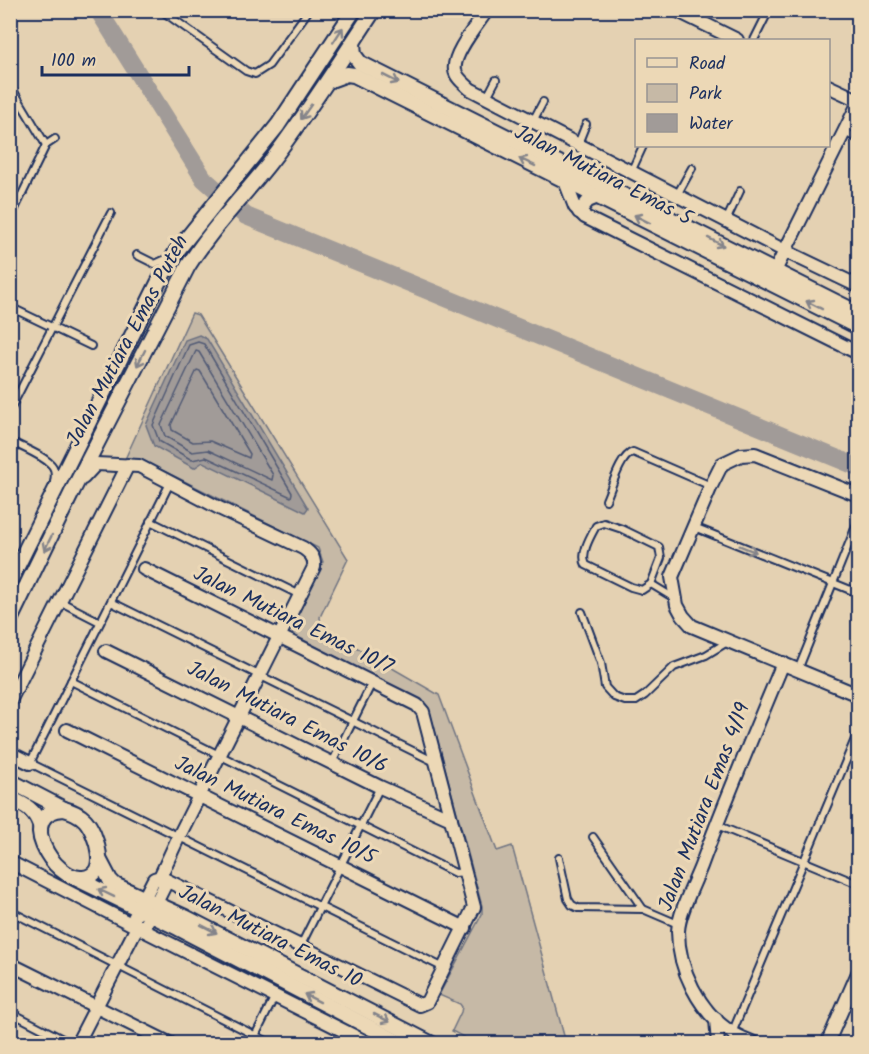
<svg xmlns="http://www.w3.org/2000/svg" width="869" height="1054" font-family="Kalam,sans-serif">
<rect width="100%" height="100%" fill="#e4d1b2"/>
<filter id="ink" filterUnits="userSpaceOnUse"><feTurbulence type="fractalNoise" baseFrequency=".0167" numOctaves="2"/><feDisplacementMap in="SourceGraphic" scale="12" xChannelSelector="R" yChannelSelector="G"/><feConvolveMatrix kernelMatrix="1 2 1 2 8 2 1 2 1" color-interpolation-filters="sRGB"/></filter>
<g filter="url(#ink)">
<!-- green -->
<path fill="#c6b9a6" stroke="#707482" stroke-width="1.5" d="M192 313 198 315 348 559 320 617 321 627 439 695 497 851 512 846 566 1043H474L452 1031 461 1012 462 1007 460 1004 439 995 482 914V906L429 708 425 703 294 635 290 627 323 562 318 548 144 461 125 459Z"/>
<!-- water -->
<path fill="#a19b98" stroke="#6b7081" stroke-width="1.5" d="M199 335 207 339 308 508 305 512 203 462 194 468 154 446 146 425 185 340Z"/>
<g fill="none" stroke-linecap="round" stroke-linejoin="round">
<!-- shore -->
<g stroke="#515a75" stroke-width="1.5">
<path d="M198 342 204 344 292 493 291 497 206 457 192 460 159 441 153 425 189 345Z"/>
<path d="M196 351 199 352 273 475 272 480 208 450 192 452 165 436 161 425Z"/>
<path d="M197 370 200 371 250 454 249 458 210 441 193 442 172 430 171 425Z"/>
</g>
<!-- river -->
<path stroke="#a19b98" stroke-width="18" d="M98 10 204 179 246 216 858 467"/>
<defs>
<g id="service">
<path d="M855 10 858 12"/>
<path d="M165 13 246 71 255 74 269 65 309 10"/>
<path d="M754 40 769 10"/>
<path d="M10 85 46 145"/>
<path d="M487 97 496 80"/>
<path d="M533 121 543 102"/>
<path d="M845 132 858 139"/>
<path d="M578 144 586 124"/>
<path d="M631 172 643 146"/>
<path d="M677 195 692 168"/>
<path d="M10 219 46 145 55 139"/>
<path d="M726 221 740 191"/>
<path d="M137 255 155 264 168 258"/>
<path d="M10 307 91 346"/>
<path d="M10 410 111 213"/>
<path d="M10 441C21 447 47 457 53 467 56 472 55 477 54 482"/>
<path d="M170 483 30 763 444 968"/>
<path d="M606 500C612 487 620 456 633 452L711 486"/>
<path d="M150 521 300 595"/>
<path d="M604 523 622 529 659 547 661 558 651 584 642 590 631 587 586 565C580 554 590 537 596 526Z"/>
<path d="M694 527 858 593"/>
<path d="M651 584 674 598"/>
<path d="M61 602 100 622"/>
<path d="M111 602 435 762"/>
<path d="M582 612 601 663 605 687 614 697 625 701H636L645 695 674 667 706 655 729 641"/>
<path d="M798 670 858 521"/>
<path d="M71 681 455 873 465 872"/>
<path d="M332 763 372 683"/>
<path d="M717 825 858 884"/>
<path d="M593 837 643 909 678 924"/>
<path d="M559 858 568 899 572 905 578 908 643 909"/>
<path d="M10 911 272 1044"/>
<path d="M300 947 380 787"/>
<path d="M10 1012 72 1044"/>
<path d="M732 1033 858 732"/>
<path d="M251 1044 275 996"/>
<path d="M342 1044 347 1033"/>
</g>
<g id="minor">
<path d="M487 10C478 24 452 54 455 70 456 78 465 84 470 89L785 251 858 286"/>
<path d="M676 10 737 40"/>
<path d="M828 86 858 100"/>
<path d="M565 181 575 207 585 217 858 353"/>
<path d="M579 212 588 201 598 197"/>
<path d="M771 279 858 104"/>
<path d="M83 478 96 464 139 466 221 509 303 548C310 553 315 557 314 567L179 836 160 877 154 879 133 920 137 927"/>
<path d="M858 495 755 454 741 455 722 464 711 486 672 577 677 605 683 616 692 626 858 695"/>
<path d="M144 569 417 705 423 712 474 907 427 1002 420 1005 160 877"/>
<path d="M106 651 380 787 451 819"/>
<path d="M10 701 128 465"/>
<path d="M67 730 465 928"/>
<path d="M10 753 30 763"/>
<path d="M10 862 137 927 370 1044"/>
<path d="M10 964 171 1044"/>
<path d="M716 1019 718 1044"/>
<path d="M77 1044 137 927 145 925 165 885 160 877"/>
<path d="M756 1044C748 1040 738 1037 731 1032 699 1012 678 968 678 931 679 912 694 884 701 866 726 798 755 731 783 663"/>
<path d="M827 1044 858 973"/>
</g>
<g id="tertiary">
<path d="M353 43 354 55 360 63 858 313"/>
<path d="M328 81 347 74 354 75 858 327"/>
<path d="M10 581 158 283 176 252 278 125 354 10"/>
<path d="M10 620 73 490 188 266C211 229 241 199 268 165 306 116 339 63 374 10"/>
<path d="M10 781 64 809"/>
<path d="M10 798C25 805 34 809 40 825"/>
<path d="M64 809C72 811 79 814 85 820 96 832 111 876 83 878 53 881 14 812 64 809Z"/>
<path d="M99 859 110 880 115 885 185 917 432 1044"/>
<path d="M73 877 178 928 402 1044"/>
</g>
</defs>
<!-- service casing -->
<use href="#service" stroke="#1b2f5e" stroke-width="10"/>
<!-- minor casing -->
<use href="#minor" stroke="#1b2f5e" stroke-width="16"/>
<!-- tertiary casing -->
<use href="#tertiary" stroke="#1b2f5e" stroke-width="18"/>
<!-- service -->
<use href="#service" stroke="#ecd8b6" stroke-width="6"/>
<!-- minor -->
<use href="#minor" stroke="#ecd8b6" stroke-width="12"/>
<!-- tertiary -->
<use href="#tertiary" stroke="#ecd8b6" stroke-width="14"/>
</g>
<!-- one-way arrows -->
<defs><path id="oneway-shaft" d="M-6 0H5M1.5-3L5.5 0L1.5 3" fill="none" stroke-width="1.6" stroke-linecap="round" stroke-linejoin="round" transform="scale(1.5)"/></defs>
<g stroke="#84848a">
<use href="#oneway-shaft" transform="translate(338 35) rotate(-57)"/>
<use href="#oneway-shaft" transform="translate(391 79) rotate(27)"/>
<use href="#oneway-shaft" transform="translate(306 112) rotate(125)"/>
<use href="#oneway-shaft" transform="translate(527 162) rotate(-154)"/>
<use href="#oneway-shaft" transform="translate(642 219) rotate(-153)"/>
<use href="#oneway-shaft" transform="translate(716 242) rotate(27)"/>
<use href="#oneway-shaft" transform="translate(814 305) rotate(-153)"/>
<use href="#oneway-shaft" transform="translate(141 358) rotate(117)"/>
<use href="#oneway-shaft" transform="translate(48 543) rotate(116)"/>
<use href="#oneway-shaft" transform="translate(748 549) rotate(22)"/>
<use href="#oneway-shaft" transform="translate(106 893) rotate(-154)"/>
<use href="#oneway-shaft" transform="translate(209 929) rotate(27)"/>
<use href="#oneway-shaft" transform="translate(312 998) rotate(-153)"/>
<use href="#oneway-shaft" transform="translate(382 1018) rotate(27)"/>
</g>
</g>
<g text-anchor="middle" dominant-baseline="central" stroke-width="6" stroke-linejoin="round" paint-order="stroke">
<!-- street labels -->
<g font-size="21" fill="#1b2f5e" stroke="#ecd8b6">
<text transform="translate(603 176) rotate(27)">Jalan Mutiara Emas 5</text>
<text transform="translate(128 341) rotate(-62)">Jalan Mutiara Emas Puteh</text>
<text transform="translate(293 621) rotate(26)">Jalan Mutiara Emas 10/7</text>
<text transform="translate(287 718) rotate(27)">Jalan Mutiara Emas 10/6</text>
<text transform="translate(705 807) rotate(-69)">Jalan Mutiara Emas 4/19</text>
<text transform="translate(275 811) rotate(26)">Jalan Mutiara Emas 10/5</text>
<text transform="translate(270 937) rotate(27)">Jalan Mutiara Emas 10</text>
</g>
</g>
<!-- margin -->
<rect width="869" height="1054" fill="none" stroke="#ecd8b6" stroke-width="36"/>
<rect x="18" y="18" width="833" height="1018" fill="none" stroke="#1b2f5e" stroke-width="2" filter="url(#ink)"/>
<!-- legend -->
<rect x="635" y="39" width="195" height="108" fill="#ecd8b6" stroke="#989493" stroke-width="1.5"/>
<rect x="647" y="58" width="30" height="9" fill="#ecd8b6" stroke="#989493" stroke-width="1.5"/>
<text x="689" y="69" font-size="18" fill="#1b2f5e">Road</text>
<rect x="647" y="84" width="30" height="18" fill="#c6b9a6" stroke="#989493" stroke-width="1.5"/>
<text x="689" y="99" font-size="18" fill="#1b2f5e">Park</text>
<rect x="647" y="114" width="30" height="18" fill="#a19b98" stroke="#989493" stroke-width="1.5"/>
<text x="689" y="129" font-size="18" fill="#1b2f5e">Water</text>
<!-- scale -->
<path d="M42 66v9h147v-9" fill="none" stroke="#1b2f5e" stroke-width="3"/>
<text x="51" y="66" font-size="18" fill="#1b2f5e" stroke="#ecd8b6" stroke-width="4.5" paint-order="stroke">100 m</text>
</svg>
